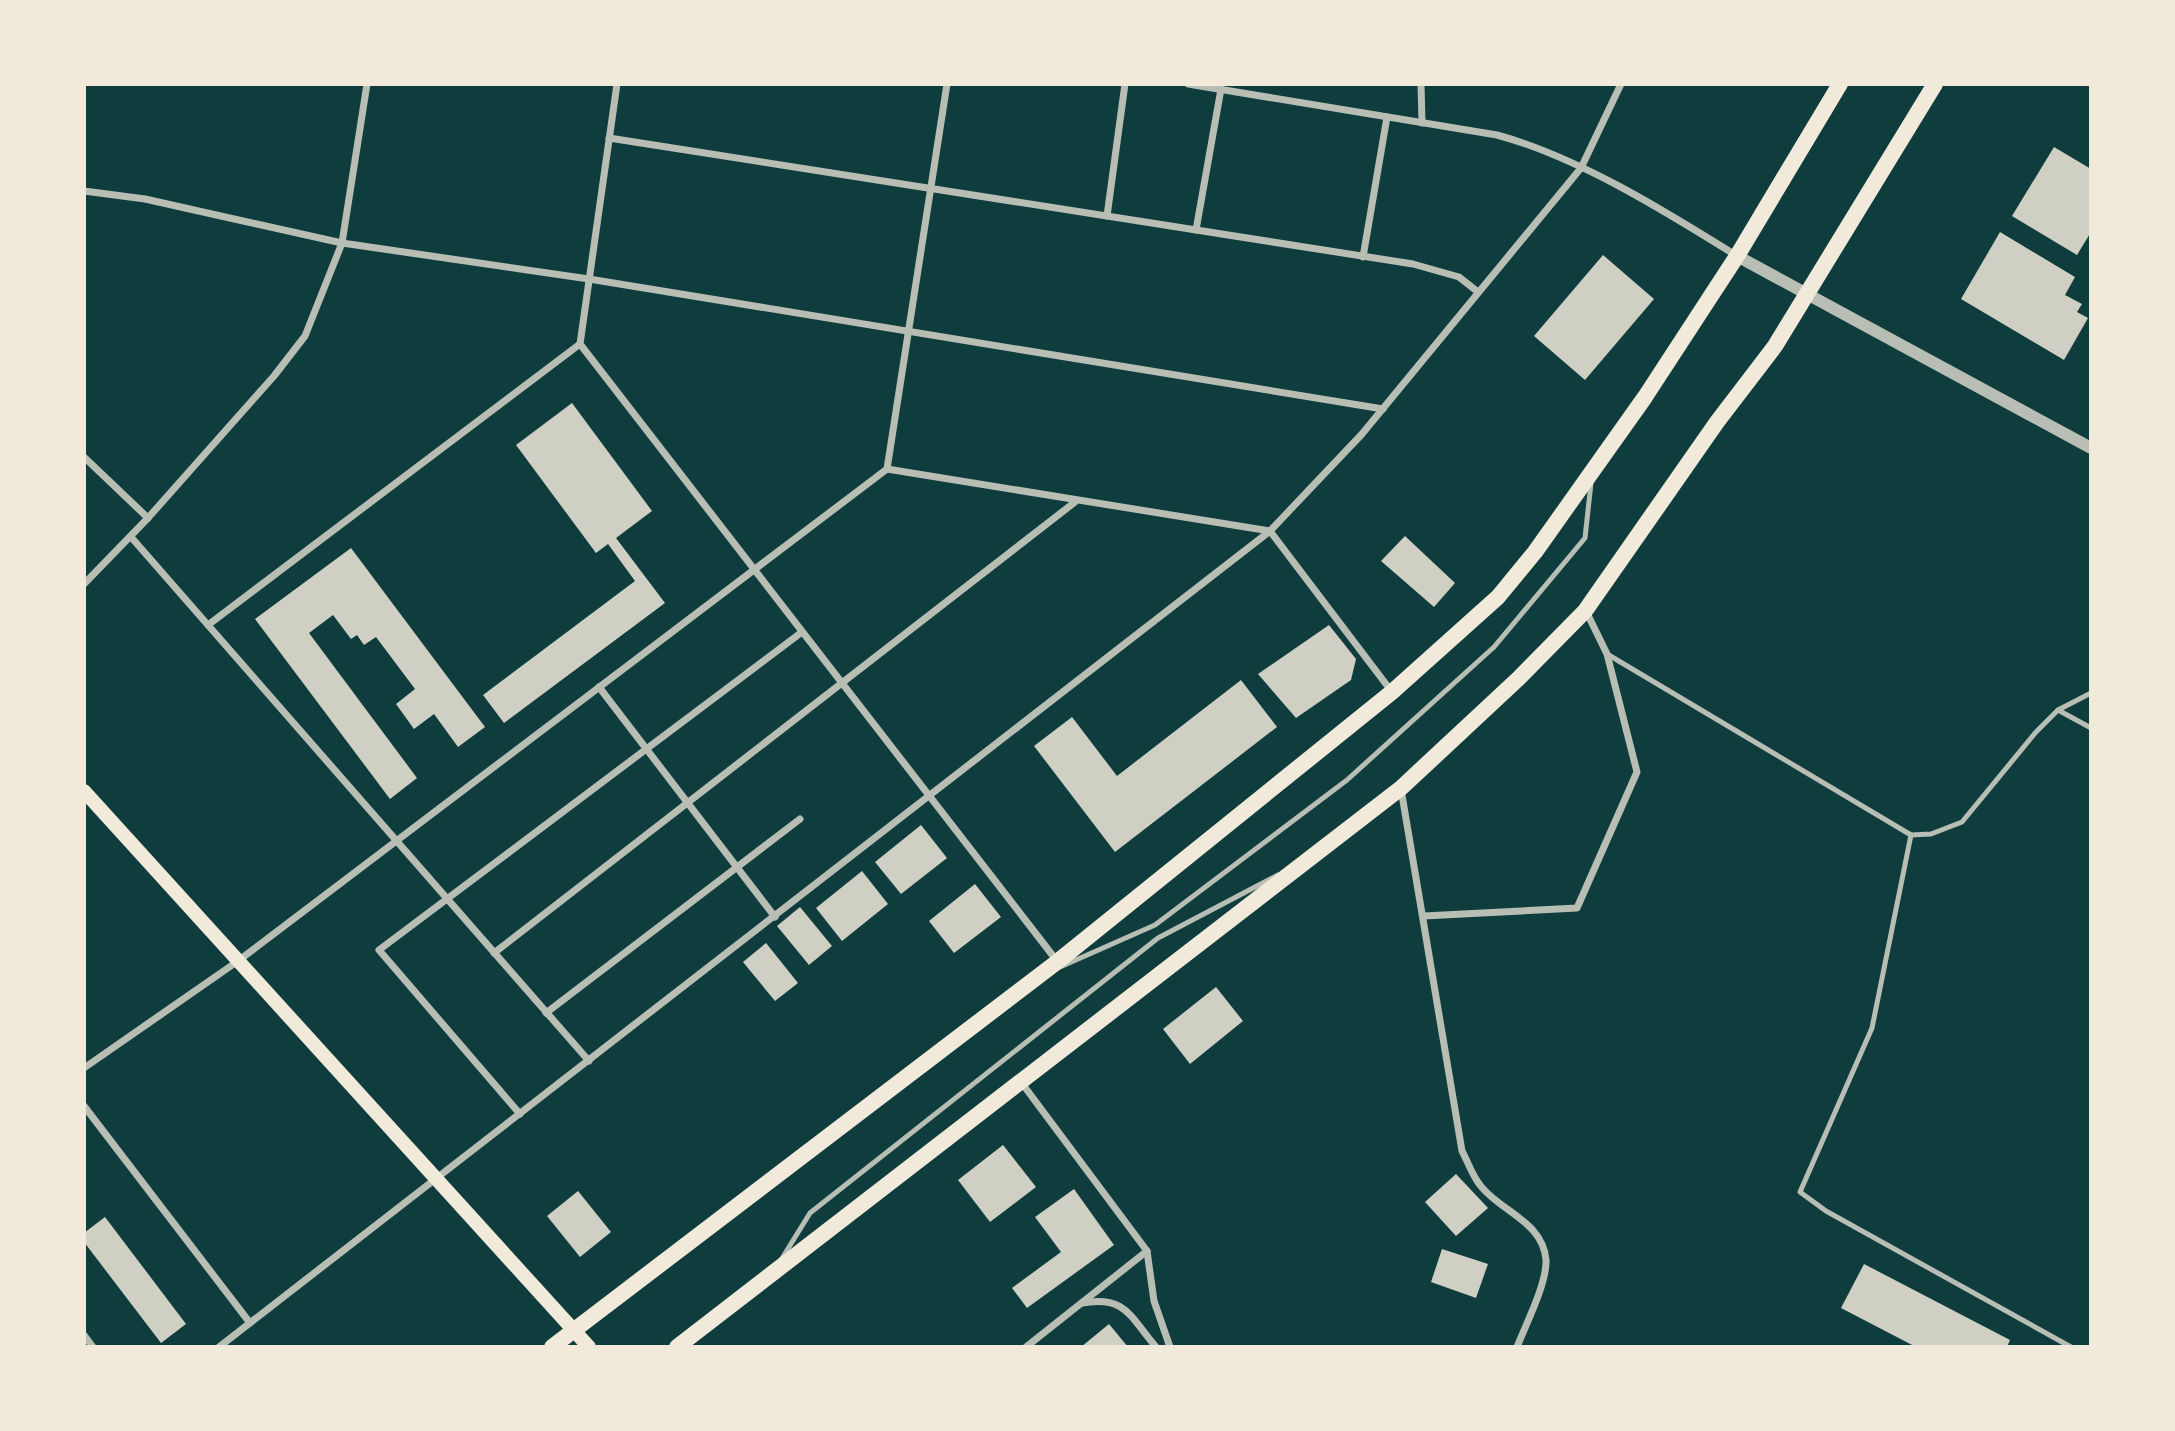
<svg xmlns="http://www.w3.org/2000/svg" width="2175" height="1431" font-family="'Open Sans',sans-serif">
<rect width="100%" height="100%" fill="#0f3d3e"/>
<!-- building -->
<g fill="#cfcfc3">
<path d="M2054 147 2091 169V232L2077 255 2012 216Z"/>
<path d="M2000 232 2075 277 2065 295 2082 304 2077 312 2088 318 2064 360 1961 299Z"/>
<path d="M1603 255 1654 299 1585 380 1534 336Z"/>
<path d="M572 403 652 511 616 538 665 603 504 723 483 695 635 581 608 544 596 553 516 445Z"/>
<path d="M1405 536 1455 583 1434 607 1381 561Z"/>
<path d="M351 548 485 727 458 747 434 714 414 729 396 704 415 689 376 637 364 645 357 635 351 639 333 615 309 633 417 778 390 799 255 619Z"/>
<path d="M1329 625 1356 659 1351 680 1296 718 1258 674Z"/>
<path d="M1241 680 1277 727 1115 852 1034 746 1072 717 1117 776Z"/>
<path d="M921 825 947 858 901 894 875 862Z"/>
<path d="M862 871 888 904 842 941 816 908Z"/>
<path d="M975 884 1001 917 954 953 929 921Z"/>
<path d="M800 907 832 946 809 965 777 926Z"/>
<path d="M766 943 798 983 775 1001 743 962Z"/>
<path d="M1216 987 1243 1021 1190 1064 1163 1029Z"/>
<path d="M1003 1145 1036 1187 990 1222 958 1180Z"/>
<path d="M1456 1174 1488 1208 1456 1236 1425 1202Z"/>
<path d="M1074 1189 1114 1245 1027 1308 1012 1288 1061 1252 1035 1217Z"/>
<path d="M578 1191 611 1232 580 1257 547 1216Z"/>
<path d="M105 1217 186 1324 161 1343 84 1242V1233Z"/>
<path d="M1442 1249 1488 1264 1476 1298 1431 1282Z"/>
<path d="M1864 1264 2010 1340 2007 1347H1916L1841 1308Z"/>
<path d="M1109 1324 1128 1347H1081Z"/>
</g>
<g fill="none" stroke-linecap="round" stroke-linejoin="round">
<!-- service -->
<g stroke="#b8beb3" stroke-width="5">
<path d="M1607 654 1911 835 1872 1028 1800 1192 1826 1211 2071 1347"/>
<path d="M2058 710 2091 693"/>
<path d="M1911 835 1931 834 1962 822 2036 732 2058 710 2091 728"/>
<path d="M1060 967 1155 925 1347 780 1494 647 1585 538 1591 483"/>
<path d="M781 1260 810 1213 1158 938 1278 875"/>
</g>
<!-- minor -->
<g stroke="#b8beb3" stroke-width="7">
<path d="M617 84 580 344 1057 961"/>
<path d="M1188 84 1497 135C1578 157 1665 211 1737 256"/>
<path d="M1421 84 1422 123"/>
<path d="M609 138 1413 264 1459 277 1478 292"/>
<path d="M84 191 145 199 342 243 589 279 1383 409"/>
<path d="M1107 216 1125 84"/>
<path d="M1196 230 1221 89"/>
<path d="M1363 257 1387 117"/>
<path d="M84 457 148 518"/>
<path d="M887 469 947 84"/>
<path d="M131 537 589 1061"/>
<path d="M84 584 148 518 274 376 305 336 342 243 367 84"/>
<path d="M208 625 580 344"/>
<path d="M599 687 775 917"/>
<path d="M1401 789 1462 1151C1468 1162 1472 1175 1480 1185 1499 1211 1543 1221 1546 1260 1547 1283 1526 1324 1517 1347"/>
<path d="M1424 916 1577 908 1637 772 1607 654 1586 611"/>
<path d="M494 953 1075 502"/>
<path d="M546 1013 800 819"/>
<path d="M84 1068 238 961 887 469 1270 531 1392 692"/>
<path d="M1021 1082 1147 1251 1154 1301 1170 1347"/>
<path d="M84 1106 250 1323"/>
<path d="M520 1114 379 950 802 632"/>
<path d="M1082 1303C1126 1295 1130 1317 1156 1347"/>
<path d="M84 1335 93 1347"/>
<path d="M219 1347 1270 531 1362 434 1581 168 1621 84"/>
<path d="M1026 1347 1147 1251"/>
</g>
<!-- tertiary -->
<path stroke="#b8beb3" stroke-width="12" d="M1737 256 2091 448"/>
<!-- secondary -->
<path stroke="#f1e9da" stroke-width="14" d="M84 791 589 1347"/>
<!-- primary -->
<g stroke="#f1e9da" stroke-width="16">
<path d="M552 1347 1057 962 1392 692 1498 597 1535 552 1645 397 1737 256 1840 84"/>
<path d="M677 1347 1401 788 1519 678 1585 611 1717 422 1775 346 1935 84"/>
</g>
</g>
<!-- border -->
<rect width="2175" height="1431" fill="none" stroke="#f1e9da" stroke-width="172"/>
</svg>
